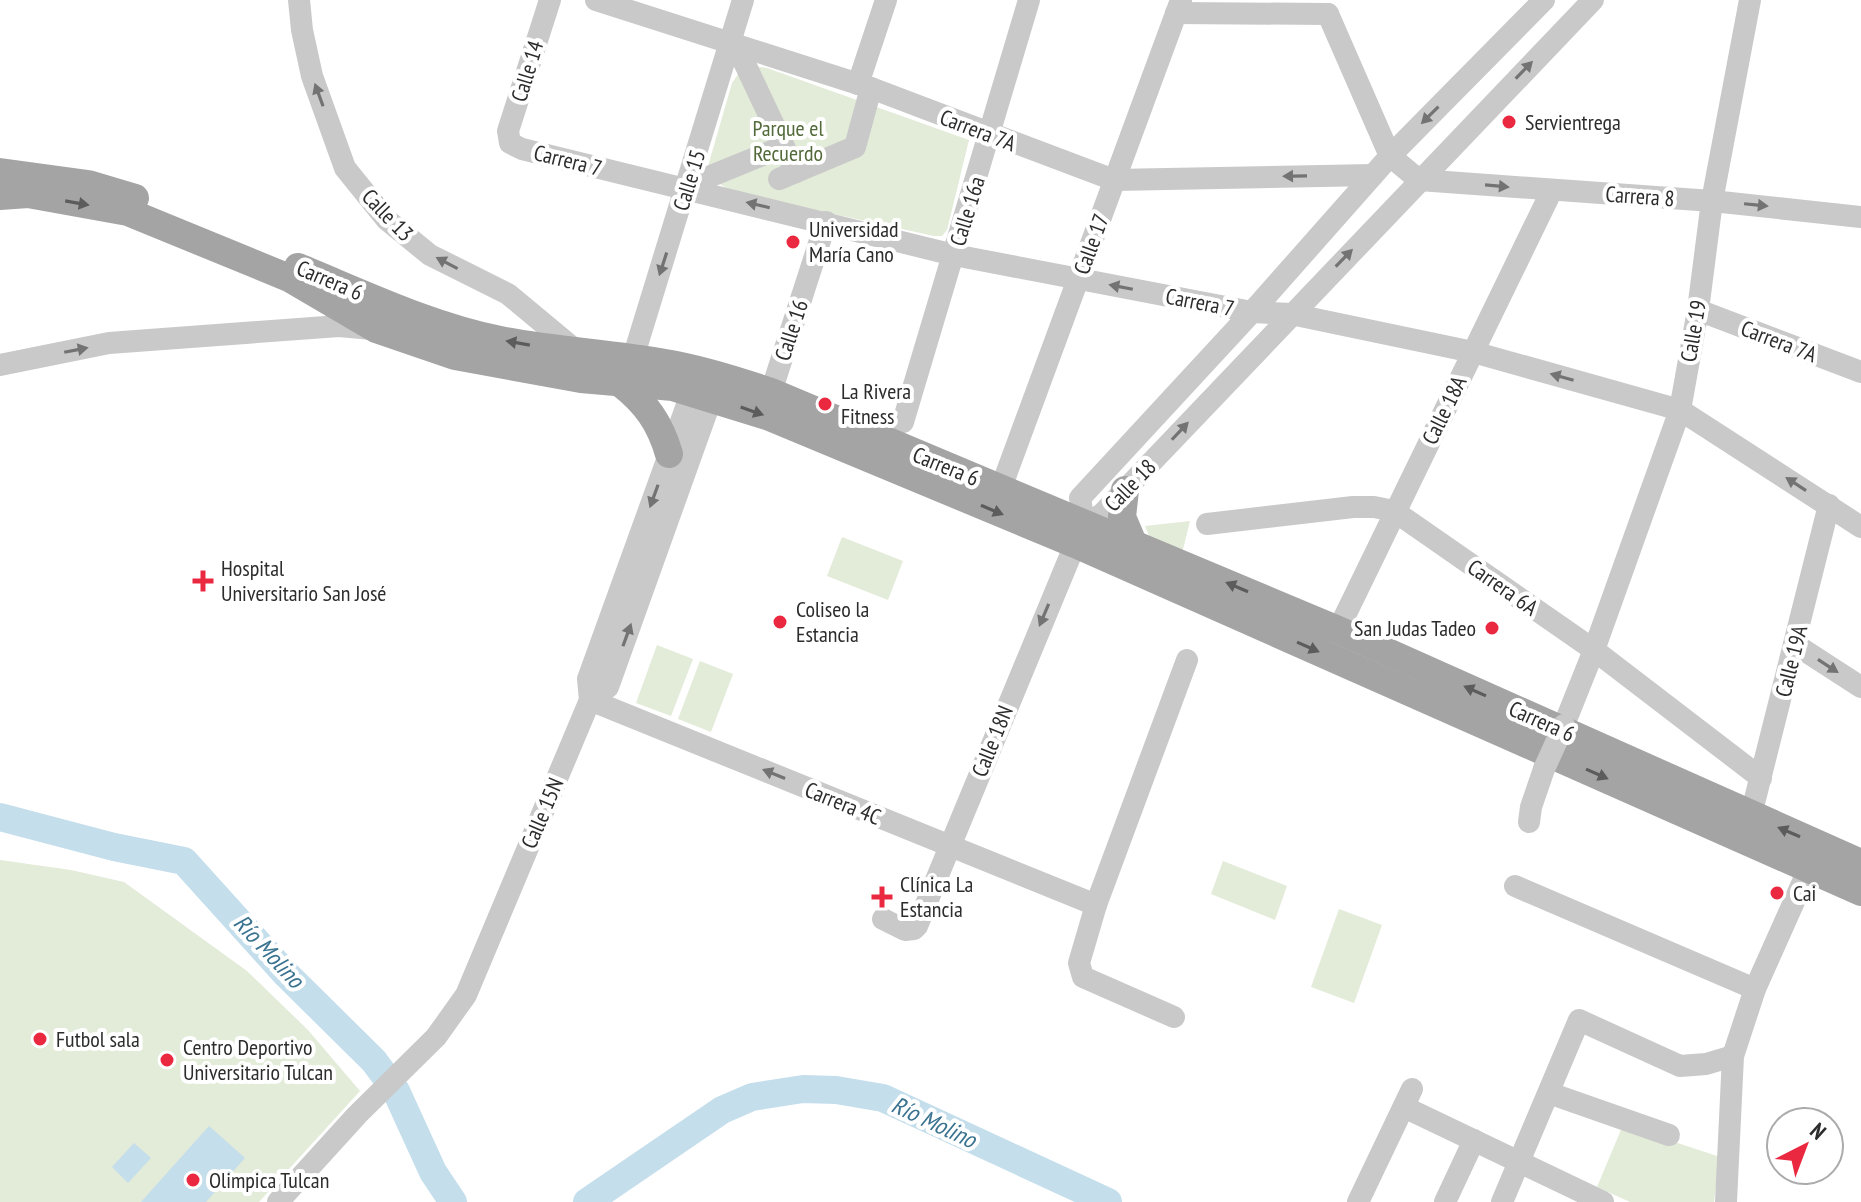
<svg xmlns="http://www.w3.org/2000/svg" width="1861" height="1202" font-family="'PT Sans Narrow',sans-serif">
<rect width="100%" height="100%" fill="#fff"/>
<!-- green -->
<g fill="#e3ebd9">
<path d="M754 66 767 68 969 140 947 230 942 236H934L734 192C721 185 712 181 708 166L732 83 741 70Z"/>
<path d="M1190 521 1182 553 1150 538 1145 526Z"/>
<path d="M842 537 903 561 888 600 827 576Z"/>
<path d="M657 645 693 659 671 716 636 703Z"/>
<path d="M700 661 733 674 711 732 678 719Z"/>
<path d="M0 860 71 870 124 882 247 971 308 1030 360 1091 259 1202H0Z"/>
<path d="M1223 861 1287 886 1275 920 1211 894Z"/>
<path d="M1339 909 1382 925 1354 1003 1311 987Z"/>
<path d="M1623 1125 1720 1157 1714 1202H1630L1597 1187Z"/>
</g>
<!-- water -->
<g fill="#c4deec">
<path d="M209 1126 245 1158 206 1202H141Z"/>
<path d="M134 1143 151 1158 128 1183 112 1167Z"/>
</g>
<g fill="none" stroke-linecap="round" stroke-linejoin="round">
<!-- river -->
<g stroke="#c4deec" stroke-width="28">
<path d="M0 817 114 847 184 861 286 974 374 1061 396 1091 433 1172 453 1202"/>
<path d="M587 1202 722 1110 752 1097 803 1089 836 1090 883 1098 1108 1202"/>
</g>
<!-- minor -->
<g stroke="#c9c9c9" stroke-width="22">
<path d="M299 0 302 30 312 76 345 168 387 220 430 255 508 294 579 353"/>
<path d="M550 0 508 131 510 143 522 149 954 255 1252 312 1291 314 1473 352 1680 410 1861 527"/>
<path d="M596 0 871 88 1114 180 1373 175"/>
<path d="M1176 13 1328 14"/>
<path d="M1328 14 1390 156 1419 180 1712 201 1861 217"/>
<path d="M735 43 796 172"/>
<path d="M858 84 886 0"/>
<path d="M779 179 855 147 871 88"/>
<path d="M692 190 711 176 782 147"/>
<path d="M1698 310 1861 372"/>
<path d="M633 358 743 0"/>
<path d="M0 365 109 343 339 326 372 329"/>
<path d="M771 392 826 222"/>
<path d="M903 422 1029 0"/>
<path d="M1001 488 1181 0"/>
<path d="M1084 523 1101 515 1593 0"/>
<path d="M1084 523 1080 498 1252 312 1390 156 1544 0"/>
<path d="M1207 524 1353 507H1374L1394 511 1594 650 1761 778"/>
<path d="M1338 630 1552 190"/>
<path d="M1796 645 1861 687"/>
<path d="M590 700 1096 905"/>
<path d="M590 700 588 679 696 380"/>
<path d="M1564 725 1594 650 1680 410 1698 310 1712 201 1750 0"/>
<path d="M1751 815 1829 505"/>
<path d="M1529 822 1531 807 1544 769"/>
<path d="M1515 886 1755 989"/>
<path d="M883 919 905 930 914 929 917 926 1081 530"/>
<path d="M1174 1017 1083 977 1079 963 1096 905 1187 660"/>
<path d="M1549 1093 1669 1135"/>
<path d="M1404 1107 1603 1202"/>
<path d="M278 1202 357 1115 436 1037 466 995 590 700 608 687 717 383"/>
<path d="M1358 1202 1412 1089"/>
<path d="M1445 1202 1474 1140"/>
<path d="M1502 1202 1579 1020 1680 1066 1706 1064 1733 1056"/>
<path d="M1726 1202 1733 1056 1755 989 1809 868"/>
</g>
<!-- major -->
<g stroke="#a4a4a4" stroke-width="28">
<path d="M0 172 88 184 135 198"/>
<path d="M0 196 28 194 128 212 289 278 376 329 455 356 581 379 673 387 767 416 1075 544 1861 892"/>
<path d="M298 267C364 294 430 326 500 340 555 351 610 353 665 363 701 369 736 380 771 392L1338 630 1861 863"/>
<path d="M620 383C646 403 660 423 669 454"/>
<path d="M1125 490 1122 517 1133 543"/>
</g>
<!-- minor-bridge -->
<path stroke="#c9c9c9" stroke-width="22" d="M1544 769 1564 725"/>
</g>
<!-- one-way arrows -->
<defs><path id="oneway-solid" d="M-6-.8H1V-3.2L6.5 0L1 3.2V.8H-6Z" transform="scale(2)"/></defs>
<g fill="#737373">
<use href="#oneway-solid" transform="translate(1524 70) rotate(-46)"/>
<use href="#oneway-solid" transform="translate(319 95) rotate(-110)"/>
<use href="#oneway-solid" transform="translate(1430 115) rotate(135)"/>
<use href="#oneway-solid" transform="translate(1295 176) rotate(179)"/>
<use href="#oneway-solid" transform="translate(1497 186) rotate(5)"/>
<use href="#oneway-solid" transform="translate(758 205) rotate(-167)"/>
<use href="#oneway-solid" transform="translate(1756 205) rotate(6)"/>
<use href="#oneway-solid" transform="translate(1344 258) rotate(-46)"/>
<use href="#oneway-solid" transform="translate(447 263) rotate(-152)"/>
<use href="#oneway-solid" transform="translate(663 264) rotate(108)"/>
<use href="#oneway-solid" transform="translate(1121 287) rotate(-169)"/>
<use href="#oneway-solid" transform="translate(76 350) rotate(-11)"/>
<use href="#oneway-solid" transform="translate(1562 377) rotate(-164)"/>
<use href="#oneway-solid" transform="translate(1180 431) rotate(-47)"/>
<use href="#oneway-solid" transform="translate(1796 484) rotate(-147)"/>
<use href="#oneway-solid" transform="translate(654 496) rotate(110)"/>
<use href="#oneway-solid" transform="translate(1044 615) rotate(113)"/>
<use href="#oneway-solid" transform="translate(627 635) rotate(-70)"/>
<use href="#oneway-solid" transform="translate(1828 666) rotate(33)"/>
<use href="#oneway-solid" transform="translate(774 774) rotate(-158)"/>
</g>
<g fill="#5c5c5c">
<use href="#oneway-solid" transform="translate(77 203) rotate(10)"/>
<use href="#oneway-solid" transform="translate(518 343) rotate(-170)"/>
<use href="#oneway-solid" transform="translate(752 411) rotate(19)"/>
<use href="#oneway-solid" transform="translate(992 510) rotate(23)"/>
<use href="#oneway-solid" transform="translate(1237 587) rotate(-157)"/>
<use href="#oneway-solid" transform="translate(1308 647) rotate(24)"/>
<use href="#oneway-solid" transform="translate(1475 691) rotate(-156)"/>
<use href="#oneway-solid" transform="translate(1597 774) rotate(24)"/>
<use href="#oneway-solid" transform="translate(1789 832) rotate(-157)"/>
</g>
<!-- markers -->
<g fill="#ea2840" stroke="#fff" stroke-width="3">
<circle cx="1509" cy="122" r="8"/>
<circle cx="793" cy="242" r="8"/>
<circle cx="825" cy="404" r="8"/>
<path d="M199 569h8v8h8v8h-8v8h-8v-8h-8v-8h8z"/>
<circle cx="780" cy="622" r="8"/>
<circle cx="1492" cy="628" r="8"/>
<circle cx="1777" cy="893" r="8"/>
<path d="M878 885h8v8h8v8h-8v8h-8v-8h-8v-8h8z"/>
<circle cx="40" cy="1039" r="8"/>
<circle cx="167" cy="1060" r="8"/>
<circle cx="193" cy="1180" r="8"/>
</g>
<g text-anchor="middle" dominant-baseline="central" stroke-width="8" stroke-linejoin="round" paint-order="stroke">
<!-- street labels -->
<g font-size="22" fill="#2c2c2c" stroke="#fff">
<text transform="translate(527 71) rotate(-73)">Calle 14</text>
<text transform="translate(978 130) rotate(21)">Carrera 7A</text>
<text transform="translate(568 160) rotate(14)">Carrera 7</text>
<text transform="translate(689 180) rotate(-73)">Calle 15</text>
<text transform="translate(1640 196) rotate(4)">Carrera 8</text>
<text transform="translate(967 211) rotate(-73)">Calle 16a</text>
<text transform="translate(388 215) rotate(46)">Calle 13</text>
<text transform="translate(1091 244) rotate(-70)">Calle 17</text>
<text transform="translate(330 280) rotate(23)">Carrera 6</text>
<text transform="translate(1200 302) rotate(11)">Carrera 7</text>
<text transform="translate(791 330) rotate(-72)">Calle 16</text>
<text transform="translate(1693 331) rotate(-80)">Calle 19</text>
<text transform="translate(1779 341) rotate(21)">Carrera 7A</text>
<text transform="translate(1444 410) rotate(-64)">Calle 18A</text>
<text transform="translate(946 466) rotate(22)">Carrera 6</text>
<text transform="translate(1130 485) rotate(-46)">Calle 18</text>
<text transform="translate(1503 587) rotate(35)">Carrera 6A</text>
<text transform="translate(1791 661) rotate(-76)">Calle 19A</text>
<text transform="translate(1542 721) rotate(24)">Carrera 6</text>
<text transform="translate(992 741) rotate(-68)">Calle 18N</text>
<text transform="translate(843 803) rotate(22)">Carrera 4C</text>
<text transform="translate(542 813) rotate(-67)">Calle 15N</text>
</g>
<!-- poi labels -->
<g font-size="22" fill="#2c2c2c" stroke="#fff" text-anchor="start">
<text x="1525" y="122">Servientrega</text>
<text x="809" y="229">Universidad<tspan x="809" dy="25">María Cano</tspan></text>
<text x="841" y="391">La Rivera<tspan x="841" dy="25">Fitness</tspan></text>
<text x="221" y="568">Hospital<tspan x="221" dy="25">Universitario San José</tspan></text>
<text x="796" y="609">Coliseo la<tspan x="796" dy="25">Estancia</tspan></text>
<text x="1476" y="628" text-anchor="end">San Judas Tadeo</text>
<text x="900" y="884">Clínica La<tspan x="900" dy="25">Estancia</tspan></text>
<text x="1793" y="893">Cai</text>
<text x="56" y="1039">Futbol sala</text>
<text x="183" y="1047">Centro Deportivo<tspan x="183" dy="25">Universitario Tulcan</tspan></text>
<text x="209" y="1180">Olimpica Tulcan</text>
</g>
<!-- park labels -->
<g font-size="22" fill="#526939" stroke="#fff">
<text x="788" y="128">Parque el<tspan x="788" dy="25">Recuerdo</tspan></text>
</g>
<!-- water labels -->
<g font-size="24" font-style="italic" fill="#397390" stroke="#fff">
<text transform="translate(269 951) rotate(47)">Río Molino</text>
<text transform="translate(934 1122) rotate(25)">Río Molino</text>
</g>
</g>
<!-- north arrow -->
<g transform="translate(1805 1146) rotate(42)"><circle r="38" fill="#ffffff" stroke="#ababab" stroke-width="2"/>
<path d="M0-6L14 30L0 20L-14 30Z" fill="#ea2840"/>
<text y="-12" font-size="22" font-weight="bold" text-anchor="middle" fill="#2c2c2c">N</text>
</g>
</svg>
